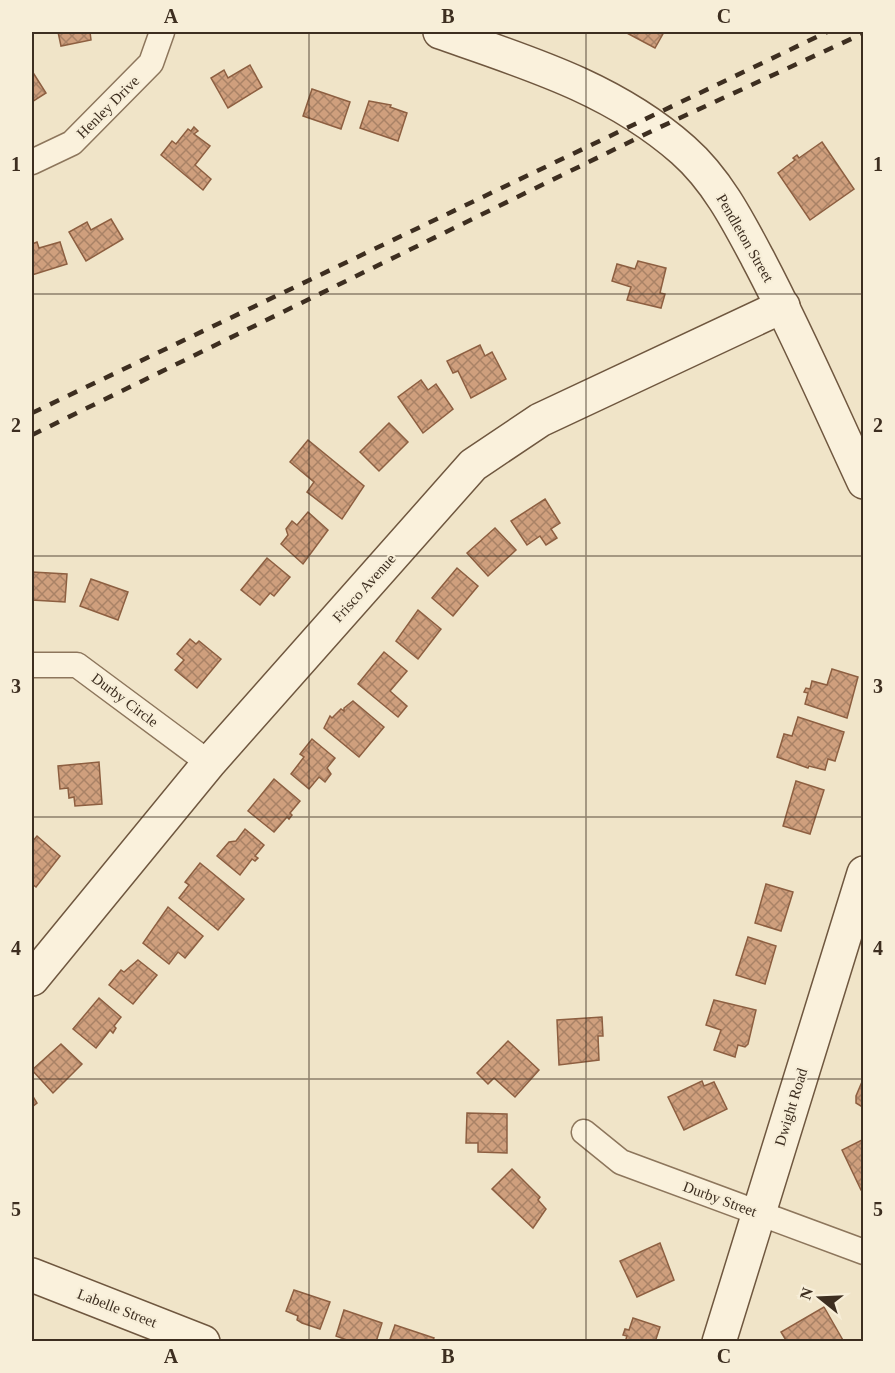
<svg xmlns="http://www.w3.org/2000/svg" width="895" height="1373" font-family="Georgia,serif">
<defs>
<pattern id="building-cross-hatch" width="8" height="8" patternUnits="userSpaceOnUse" patternTransform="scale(1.5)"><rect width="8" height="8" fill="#cf9f7d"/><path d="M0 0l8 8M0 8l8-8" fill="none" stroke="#a98266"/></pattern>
</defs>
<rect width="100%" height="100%" fill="#f0e4c8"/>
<!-- building -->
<g fill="url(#building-cross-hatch)" stroke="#8d5f41" stroke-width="1.5">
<path d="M58 32H90L91 40 61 46Z"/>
<path d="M625 32H664L655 48Z"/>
<path d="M250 65 262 87 228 108 211 78 224 70 228 78Z"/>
<path d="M32 71 46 93 32 102Z"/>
<path d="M312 89 350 102 341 129 303 116Z"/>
<path d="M369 101 391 105 390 107 407 113 398 141 360 128Z"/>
<path d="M194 127 198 131 194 134 210 146 195 165 211 179 203 190 161 155 172 141 176 144 188 129 191 131Z"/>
<path d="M822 142 854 189 810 220 778 173 795 160 793 158 797 155 799 158Z"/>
<path d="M111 219 123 239 86 261 69 232 87 222 91 230Z"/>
<path d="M37 242 39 248 60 242 67 264 32 275V244Z"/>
<path d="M638 261 666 268 660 293 665 294 661 308 627 300 631 287 612 281 617 264 635 269Z"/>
<path d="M480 345 485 356 492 352 506 379 471 398 458 371 453 373 447 361Z"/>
<path d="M421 380 428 390 436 384 453 409 423 433 398 397Z"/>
<path d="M389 423 408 442 379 471 360 452Z"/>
<path d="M308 440 364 486 342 519 307 492 314 482 290 462Z"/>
<path d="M545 499 560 523 551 529 557 538 546 545 540 536 527 545 511 521Z"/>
<path d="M308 512 328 530 303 564 281 544 288 535 286 529 292 521 297 525Z"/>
<path d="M495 528 516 550 488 576 467 553Z"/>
<path d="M267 558 290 577 274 596 270 593 260 605 241 590Z"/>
<path d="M457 568 478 586 453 616 432 598Z"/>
<path d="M32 572 67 574 65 602 32 600Z"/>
<path d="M91 579 128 592 118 620 80 606Z"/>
<path d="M418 610 441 629 418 659 396 641Z"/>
<path d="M190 639 196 644 199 641 221 659 197 688 175 670 184 660 177 654Z"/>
<path d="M384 652 407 671 390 691 407 706 398 717 358 684Z"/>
<path d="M832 669 858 677 847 718 805 704 808 693 804 692 806 688 810 689 812 681 827 685Z"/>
<path d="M353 701 384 727 359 757 324 728 330 716 332 718 341 709 344 711V708Z"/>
<path d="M798 717 844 732 835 761 828 759 825 770 809 766 808 768 777 757 784 734 792 736Z"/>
<path d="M312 739 335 758 327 768 331 774 325 782 319 777 309 789 291 774 304 757 300 754Z"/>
<path d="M99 762 102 804 75 806 74 797 69 798 68 788 60 789 58 766Z"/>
<path d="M274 779 300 801 290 813 292 815 289 819 287 817 274 832 248 811Z"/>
<path d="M796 781 824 790 810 834 783 826Z"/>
<path d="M245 829 264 845 255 856 258 858 255 861 252 859 240 875 217 856 229 842 236 841Z"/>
<path d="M37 836 60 856 36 887 32 884V842Z"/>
<path d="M200 863 244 899 218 930 179 898 189 885 185 882Z"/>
<path d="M766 884 793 892 781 931 755 923Z"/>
<path d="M168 907 203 936 185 958 178 952 169 964 143 943Z"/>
<path d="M748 937 776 946 765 984 736 975Z"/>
<path d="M138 960 157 975 133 1004 109 985 121 970 124 972Z"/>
<path d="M99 998 121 1017 114 1026 116 1028 113 1033 110 1030 96 1048 73 1029Z"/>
<path d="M714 1000 756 1010 748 1044 745 1047 738 1045 735 1057 714 1050 721 1030 706 1025Z"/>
<path d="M602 1017 603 1036H598L599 1060 559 1065 557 1020Z"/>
<path d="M508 1041 539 1070 515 1097 494 1078 488 1084 477 1073Z"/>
<path d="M61 1044 82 1064 53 1093 32 1070Z"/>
<path d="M864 1077V1108L856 1103V1096Z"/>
<path d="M702 1081 704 1086 714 1082 727 1109 684 1130 668 1097Z"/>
<path d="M32 1095 37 1103 32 1107Z"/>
<path d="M467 1113 507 1114V1153L478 1152V1143H466Z"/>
<path d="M864 1139V1188L861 1190 842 1150Z"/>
<path d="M512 1169 540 1197 538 1200 546 1209 533 1228 492 1189Z"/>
<path d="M660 1243 674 1280 637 1297 620 1261Z"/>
<path d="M294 1290 330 1302 320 1329 302 1323 297 1320 298 1316 286 1311Z"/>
<path d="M824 1307 844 1342H787L781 1332Z"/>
<path d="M344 1310 382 1323 376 1342H352L336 1336Z"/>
<path d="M633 1318 660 1327 655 1342H625L627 1336 623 1335 625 1329 629 1330Z"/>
<path d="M395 1325 434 1338 432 1342H389Z"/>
</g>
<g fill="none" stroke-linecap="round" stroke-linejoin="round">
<defs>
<g id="street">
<path d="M32 162 72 143 151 63 162 32"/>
<path d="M32 665H77L209 763"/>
<path d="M584 1132 621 1162 864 1252"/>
</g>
<g id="secondary">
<path d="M440 32C526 62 613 88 683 150 716 179 737 219 757 257 796 330 829 407 864 482"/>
<path d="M32 979 209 763 473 465 540 420 783 306"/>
<path d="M32 1275 203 1342"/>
<path d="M719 1342 864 873"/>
</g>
</defs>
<!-- street casing -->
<use href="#street" stroke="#8d765c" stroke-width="27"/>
<!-- secondary casing -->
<use href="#secondary" stroke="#6f573f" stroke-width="36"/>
<!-- street -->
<use href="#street" stroke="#faf1dc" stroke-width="24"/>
<!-- secondary -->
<use href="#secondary" stroke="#faf1dc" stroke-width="33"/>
<!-- rail -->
<g stroke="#3d2e20" stroke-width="4.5" stroke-dasharray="10 10" stroke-linecap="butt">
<path d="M32 413 827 32"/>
<path d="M32 435 656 129 864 33"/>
</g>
</g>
<!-- grid -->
<path fill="none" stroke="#3d2e20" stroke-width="1.5" stroke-opacity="0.55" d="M309 32V1342M586 32V1342M32 294H864M32 556H864M32 817H864M32 1079H864"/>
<g text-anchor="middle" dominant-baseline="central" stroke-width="4.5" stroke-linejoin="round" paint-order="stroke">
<!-- street labels -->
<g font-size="15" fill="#3d2e20" stroke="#f7eed8">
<text transform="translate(108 107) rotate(-45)">Henley Drive</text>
<text transform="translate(745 238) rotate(60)">Pendleton Street</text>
<text transform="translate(364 588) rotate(-48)">Frisco Avenue</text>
<text transform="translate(125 700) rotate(37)">Durby Circle</text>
<text transform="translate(791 1107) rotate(-73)">Dwight Road</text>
<text transform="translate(720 1199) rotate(20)">Durby Street</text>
<text transform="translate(117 1308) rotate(21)">Labelle Street</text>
</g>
</g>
<!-- border -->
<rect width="895" height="1373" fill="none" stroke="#f7eed8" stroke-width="66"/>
<!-- north arrow -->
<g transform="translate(820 1298) rotate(288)" stroke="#f7eed8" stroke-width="4.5" paint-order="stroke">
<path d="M0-4.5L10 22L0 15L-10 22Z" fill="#3d2e20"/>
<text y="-9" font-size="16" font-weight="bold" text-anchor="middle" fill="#3d2e20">N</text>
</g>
<rect x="33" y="33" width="829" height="1307" fill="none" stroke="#3d2e20" stroke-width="2"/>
<g font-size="20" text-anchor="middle" font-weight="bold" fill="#3d2e20">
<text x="171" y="23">A</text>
<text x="448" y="23">B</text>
<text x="724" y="23">C</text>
<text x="16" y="171">1</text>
<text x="878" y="171">1</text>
<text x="16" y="432">2</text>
<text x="878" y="432">2</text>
<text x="16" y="693">3</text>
<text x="878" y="693">3</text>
<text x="16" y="955">4</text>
<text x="878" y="955">4</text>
<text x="16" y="1216">5</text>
<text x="878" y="1216">5</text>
<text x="171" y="1363">A</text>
<text x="448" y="1363">B</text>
<text x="724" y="1363">C</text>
</g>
</svg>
